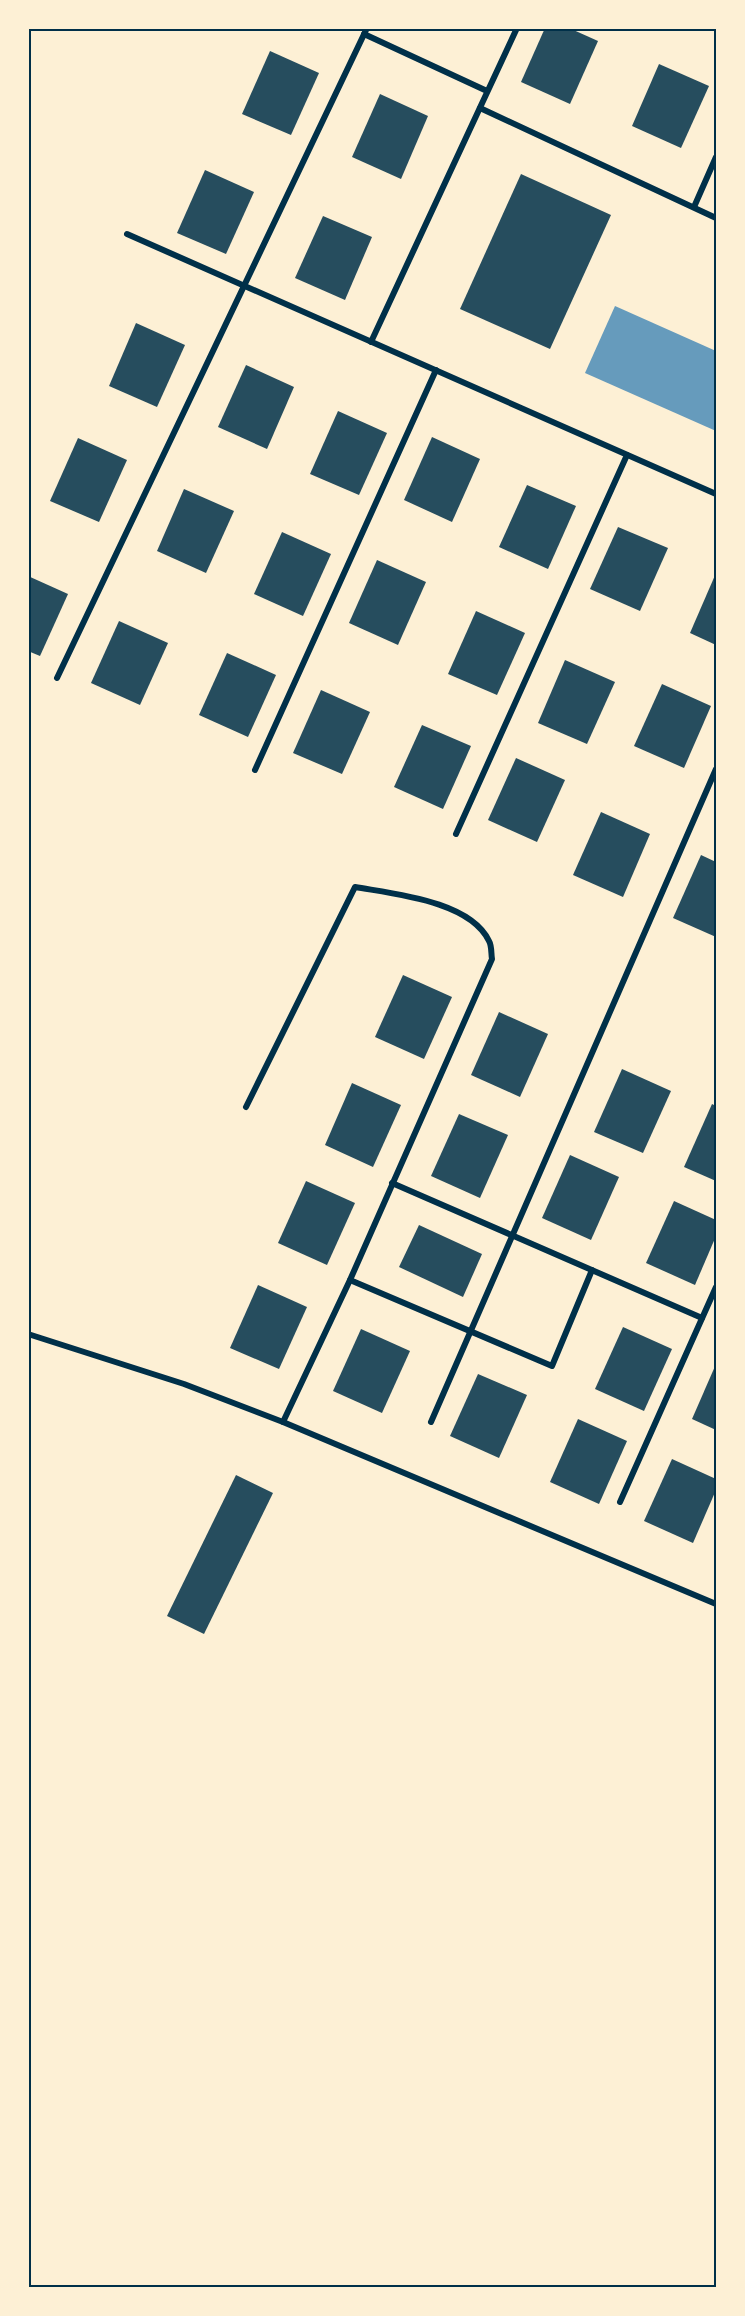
<svg xmlns="http://www.w3.org/2000/svg" width="745" height="2316" font-family="'Libre Baskerville',serif">
<rect width="100%" height="100%" fill="#fdf0d5"/>
<!-- water -->
<path fill="#669bbc" d="M615 306 716 351V431L585 373Z"/>
<!-- building -->
<g fill="#264d5e">
<path d="M545 28H569L598 41 570 104 521 82Z"/>
<path d="M270 51 319 73 291 135 242 114Z"/>
<path d="M659 64 709 86 681 148 632 126Z"/>
<path d="M380 94 428 116 401 179 352 157Z"/>
<path d="M205 170 254 192 226 254 177 233Z"/>
<path d="M521 174 611 215 550 349 460 309Z"/>
<path d="M323 216 372 237 345 300 295 278Z"/>
<path d="M136 323 185 345 157 407 109 386Z"/>
<path d="M246 365 294 387 267 449 218 427Z"/>
<path d="M338 411 387 433 359 495 310 474Z"/>
<path d="M432 437 480 459 452 522 404 500Z"/>
<path d="M78 438 127 460 99 522 50 501Z"/>
<path d="M527 485 576 506 548 569 499 547Z"/>
<path d="M184 489 234 511 206 573 157 551Z"/>
<path d="M618 527 668 548 640 611 590 589Z"/>
<path d="M282 532 331 554 303 616 254 594Z"/>
<path d="M377 560 426 582 398 645 349 623Z"/>
<path d="M716 573V645L690 633Z"/>
<path d="M28 576 68 594 40 656 28 651Z"/>
<path d="M476 611 525 633 497 695 448 674Z"/>
<path d="M119 621 168 643 140 705 91 683Z"/>
<path d="M227 653 276 675 248 737 199 715Z"/>
<path d="M565 660 615 682 587 744 538 723Z"/>
<path d="M662 684 711 706 684 768 634 746Z"/>
<path d="M321 690 370 712 342 774 293 753Z"/>
<path d="M422 725 471 746 443 809 394 787Z"/>
<path d="M516 758 565 780 537 842 488 820Z"/>
<path d="M601 812 650 834 623 897 573 875Z"/>
<path d="M701 855 716 862V937L673 918Z"/>
<path d="M403 975 452 997 424 1059 375 1037Z"/>
<path d="M499 1012 548 1034 520 1097 471 1075Z"/>
<path d="M622 1069 671 1091 643 1153 594 1132Z"/>
<path d="M352 1083 401 1105 373 1167 325 1145Z"/>
<path d="M712 1104 716 1106V1181L684 1167Z"/>
<path d="M459 1114 508 1135 480 1198 431 1176Z"/>
<path d="M570 1155 619 1177 591 1240 542 1218Z"/>
<path d="M306 1181 355 1203 327 1265 278 1243Z"/>
<path d="M674 1201 716 1220V1236L695 1285 646 1263Z"/>
<path d="M419 1225 482 1254 463 1297 399 1267Z"/>
<path d="M258 1285 307 1307 279 1369 230 1348Z"/>
<path d="M623 1327 672 1349 644 1411 595 1389Z"/>
<path d="M361 1329 410 1351 382 1413 333 1391Z"/>
<path d="M716 1364V1430L692 1419Z"/>
<path d="M478 1374 527 1395 499 1458 450 1436Z"/>
<path d="M578 1419 627 1441 599 1504 550 1482Z"/>
<path d="M672 1459 716 1479V1490L693 1543 644 1521Z"/>
<path d="M236 1475 273 1493 204 1634 167 1616Z"/>
</g>
<g fill="none" stroke-linecap="round" stroke-linejoin="round">
<!-- minor -->
<g stroke="#003049" stroke-width="6">
<path d="M364 34 487 91"/>
<path d="M480 108 716 218"/>
<path d="M694 207 716 157"/>
<path d="M127 234 716 494"/>
<path d="M371 342 517 28"/>
<path d="M57 678 367 28"/>
<path d="M255 770 436 370"/>
<path d="M456 834 627 455"/>
<path d="M246 1107 355 887C394 894 470 901 489 941 492 946 491 954 492 959L350 1280 283 1422"/>
<path d="M392 1183 702 1318"/>
<path d="M350 1280 552 1366 592 1270"/>
<path d="M28 1334 184 1384 283 1422 716 1604"/>
<path d="M431 1422 716 769"/>
<path d="M620 1502 716 1287"/>
</g>
</g>
<!-- border -->
<rect width="745" height="2316" fill="none" stroke="#fdf0d5" stroke-width="60"/>
<rect x="30" y="30" width="685" height="2256" fill="none" stroke="#003049" stroke-width="2"/>
</svg>
